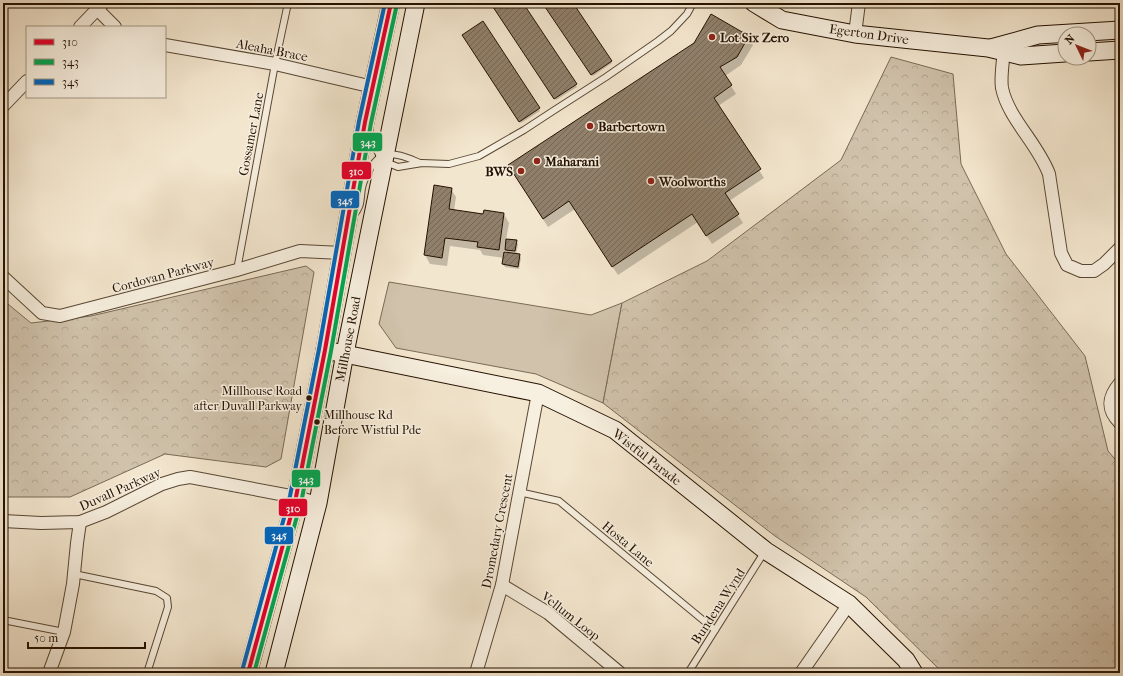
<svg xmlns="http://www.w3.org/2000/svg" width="1123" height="676" font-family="'IM FELL French Canon',serif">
<defs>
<pattern id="forest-crowns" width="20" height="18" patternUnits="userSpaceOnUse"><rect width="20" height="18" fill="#d0c2ab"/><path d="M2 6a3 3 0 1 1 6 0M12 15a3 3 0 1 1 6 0" fill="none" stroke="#b2a691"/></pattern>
<pattern id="building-hatch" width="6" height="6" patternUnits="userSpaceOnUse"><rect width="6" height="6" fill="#90806b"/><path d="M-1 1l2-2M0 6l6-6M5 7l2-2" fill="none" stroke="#756756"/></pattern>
</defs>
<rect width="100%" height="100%" fill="#f3e6ce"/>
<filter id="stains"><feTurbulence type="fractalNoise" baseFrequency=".005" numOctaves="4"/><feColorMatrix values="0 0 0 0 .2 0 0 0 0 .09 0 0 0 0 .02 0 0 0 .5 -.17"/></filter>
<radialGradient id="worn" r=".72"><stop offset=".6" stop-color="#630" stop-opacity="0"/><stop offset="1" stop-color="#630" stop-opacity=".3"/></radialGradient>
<!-- grass -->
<path fill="#d0c2ab" stroke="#7a6a56" d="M389 282 591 315 622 303 603 403 536 374 396 348 379 324Z"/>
<!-- forest -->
<g fill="url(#forest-crowns)" stroke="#7a6a56">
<path d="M891 57 953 74 961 164 1006 254 1085 356 1108 451 1120 465V673H943L866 597 775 536 603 403 622 303 707 261 841 160Z"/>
<path d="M306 266 314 272 281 459 266 467 165 454 70 497H3V300L31 323 91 316Z"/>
</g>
<!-- shadow -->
<g fill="#0003" fill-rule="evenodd">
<path d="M501 3H522L577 87 556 100 495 8Z"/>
<path d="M547 3H572L612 63 593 76 545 4Z"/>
<path d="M482 23 540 111 521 123 463 35Z"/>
<path d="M748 37 753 45 741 65 725 76 736 94 718 106 764 178 729 201 743 223 712 244 698 222 618 275 575 209 548 227 514 174Z"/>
<path d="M435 187 451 189 456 197 454 211 484 215 504 214 509 223 506 240 516 241 518 244 516 255H519L521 258 519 269 505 267 503 264 504 258 483 255 480 250 450 246 447 266 430 264 425 255ZM505 248 508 254 504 253Z"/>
</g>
<!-- building -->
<g fill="url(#building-hatch)" stroke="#251200">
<path d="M500 3H523L577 84 554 99 493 7Z"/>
<path d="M545 3H573L612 61 591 75 543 4Z"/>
<path d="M711 14 749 36 737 57 720 67 732 85 714 98 761 169 725 193 739 214 706 236 692 214 612 267 569 201 543 219 508 165 694 43Z"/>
<path d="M483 21 540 108 519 122 462 35Z"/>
<path d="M434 185 452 188 449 209 483 214 484 210 504 213 499 250 477 247 478 242 445 238 442 258 424 255Z"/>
<path d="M506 239 517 240 515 251 505 250Z"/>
<path d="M504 252 520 254 518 267 502 264Z"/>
</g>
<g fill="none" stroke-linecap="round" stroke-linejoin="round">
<defs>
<g id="lane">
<path d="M370 132 371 141 383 161 398 167 422 163 449 164 479 156 524 130 553 111 606 77 658 41 671 31 687 14 693 3"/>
<path d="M353 216C362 206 360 201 362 188 364 178 374 158 384 155 396 152 410 159 420 163"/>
<path d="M237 270 275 64 288 3"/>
<path d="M519 492 559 501 715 630"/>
<path d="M74 574 156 591 167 598 168 607 147 673"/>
<path d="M3 620 64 632"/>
<path d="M688 673 765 551"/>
</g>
<g id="street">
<path d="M97 9 115 27"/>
<path d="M80 27 103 3"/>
<path d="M855 34 859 3"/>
<path d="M165 45 275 64 373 87"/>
<path d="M1004 45C1004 58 1000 76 1002 88 1008 118 1038 144 1049 174L1061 253 1067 265 1081 271H1094L1104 264 1120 248"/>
<path d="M3 106 27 81"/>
<path d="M3 277 42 313 60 316 237 270 300 251 342 253"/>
<path d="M1120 383C1108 397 1106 409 1120 423"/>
<path d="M3 521 41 523 80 522 106 512 162 484 178 479 190 477 296 497 318 503"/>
<path d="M502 585 548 613 620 673"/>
<path d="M49 673 64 632 73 584 77 543 80 522"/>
<path d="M476 673 502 585 538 393"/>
<path d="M801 673 849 604"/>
</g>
<g id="secondary">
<path d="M754 3 782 20 855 34 988 48 1021 56 1065 53"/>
<path d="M991 48 1038 35 1120 30"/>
<path d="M1089 52 1120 50"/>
<path d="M325 350 538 393 615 430 766 551 849 604 906 660 914 673"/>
<path d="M248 673 296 497 325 350 365 122 391 3"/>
<path d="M274 673 318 503 345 353 416 3"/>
</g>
</defs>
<!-- lane casing -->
<use href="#lane" stroke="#584734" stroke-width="8"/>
<!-- street casing -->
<use href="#street" stroke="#584734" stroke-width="14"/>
<!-- secondary casing -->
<use href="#secondary" stroke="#251200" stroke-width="19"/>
<!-- lane -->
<use href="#lane" stroke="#f7efdf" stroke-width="6"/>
<!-- street -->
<use href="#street" stroke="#f7efdf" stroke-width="12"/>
<!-- secondary -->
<use href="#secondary" stroke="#f7efdf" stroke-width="17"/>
<defs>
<path id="bus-1" d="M248 673 296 497 325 350 365 122 391 3"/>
<path id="bus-2" d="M254 673 302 498 331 351 371 123 397 4"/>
<path id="bus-3" d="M242 671 290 496 319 349 359 121 385 3"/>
</defs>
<!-- bus-1 casing -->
<use href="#bus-1" stroke="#f7efdf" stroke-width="7"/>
<!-- bus-2 casing -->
<use href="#bus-2" stroke="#f7efdf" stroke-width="7"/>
<!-- bus-3 casing -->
<use href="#bus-3" stroke="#f7efdf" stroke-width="7"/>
<!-- bus-1 -->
<use href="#bus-1" stroke="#e4002b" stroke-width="4"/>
<!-- bus-2 -->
<use href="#bus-2" stroke="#00a651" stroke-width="4"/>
<!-- bus-3 -->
<use href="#bus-3" stroke="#0065bd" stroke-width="4"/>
</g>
<!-- markers -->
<g fill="#8f2418" stroke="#f7efdf" stroke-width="1.5">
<circle cx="712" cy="37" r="4"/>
<circle cx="590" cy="126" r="4"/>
<circle cx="537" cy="161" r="4"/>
<circle cx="521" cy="171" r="4"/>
<circle cx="651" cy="181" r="4"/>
</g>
<g fill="#251200" stroke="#f7efdf" stroke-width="1.5">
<circle cx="309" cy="398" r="3.5"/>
<circle cx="317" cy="422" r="3.5"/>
</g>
<g text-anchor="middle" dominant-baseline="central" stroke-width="3" stroke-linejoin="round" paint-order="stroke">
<!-- bus labels -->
<g font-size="12" fill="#251200" stroke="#f7efdf" text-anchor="end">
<text x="302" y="391">Millhouse Road<tspan x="302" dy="15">after Duvall Parkway</tspan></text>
<text x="324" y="415" text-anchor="start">Millhouse Rd<tspan x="324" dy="15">Before Wistful Pde</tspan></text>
</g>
<!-- street labels -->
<g font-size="13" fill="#251200" stroke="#f7efdf">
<text transform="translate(869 34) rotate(8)">Egerton Drive</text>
<text transform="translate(272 50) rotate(11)">Aleaha Brace</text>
<text transform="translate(251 134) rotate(-79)">Gossamer Lane</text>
<text transform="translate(163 275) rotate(-15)">Cordovan Parkway</text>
<text transform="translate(348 339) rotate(-79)">Millhouse Road</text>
<text transform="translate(647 457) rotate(38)">Wistful Parade</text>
<text transform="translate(120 489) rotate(-24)">Duvall Parkway</text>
<text transform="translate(497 531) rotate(-79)">Dromedary Crescent</text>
<text transform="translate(628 544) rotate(40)">Hosta Lane</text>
<text transform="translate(718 606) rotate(-57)">Bundena Wynd</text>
<text transform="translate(571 616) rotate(38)">Vellum Loop</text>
</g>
<!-- poi labels -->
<g font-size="13" font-weight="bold" fill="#251200" stroke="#f7efdf" text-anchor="start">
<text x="720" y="37">Lot Six Zero</text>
<text x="598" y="126">Barbertown</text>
<text x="545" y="161">Maharani</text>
<text x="513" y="171" text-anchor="end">BWS</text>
<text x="659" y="181">Woolworths</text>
</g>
</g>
<g stroke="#f7efdf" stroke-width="1.5">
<rect x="352" y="132" width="31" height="20" rx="4" fill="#00a651"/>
<rect x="341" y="161" width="31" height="19" rx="4" fill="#e4002b"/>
<rect x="330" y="190" width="30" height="19" rx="4" fill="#0065bd"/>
<rect x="291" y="469" width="30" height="19" rx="4" fill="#00a651"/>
<rect x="278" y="498" width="30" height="19" rx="4" fill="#e4002b"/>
<rect x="264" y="526" width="30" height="19" rx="4" fill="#0065bd"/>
</g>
<g font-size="11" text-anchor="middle" font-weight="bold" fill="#fff">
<text x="368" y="146">343</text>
<text x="356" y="175">310</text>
<text x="345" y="204">345</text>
<text x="306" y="483">343</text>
<text x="293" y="512">310</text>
<text x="279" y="539">345</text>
</g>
<!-- margin -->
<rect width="1123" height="676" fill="none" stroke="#f3e6ce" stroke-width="16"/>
<rect x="4" y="4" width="1115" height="668" fill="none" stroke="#251200" stroke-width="2"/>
<rect x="8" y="8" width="1107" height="660" fill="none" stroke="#251200"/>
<!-- legend -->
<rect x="26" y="26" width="140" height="72" fill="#f7efdf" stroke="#a39786"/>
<rect x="34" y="39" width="20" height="6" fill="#e4002b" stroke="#a39786"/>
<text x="62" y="46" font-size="12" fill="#251200">310</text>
<rect x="34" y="59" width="20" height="6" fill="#00a651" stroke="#a39786"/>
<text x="62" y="66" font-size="12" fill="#251200">343</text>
<rect x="34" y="79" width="20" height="6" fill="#0065bd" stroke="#a39786"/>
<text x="62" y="86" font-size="12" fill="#251200">345</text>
<!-- north arrow -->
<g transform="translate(1077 46) rotate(313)"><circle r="19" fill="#f7efdf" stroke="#a39786"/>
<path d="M0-3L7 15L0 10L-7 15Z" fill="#8f2418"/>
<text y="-6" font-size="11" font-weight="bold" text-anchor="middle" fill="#251200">N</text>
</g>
<!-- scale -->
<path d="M28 642v6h117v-6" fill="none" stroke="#251200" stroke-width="2"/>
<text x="34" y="642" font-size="12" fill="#251200" stroke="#f7efdf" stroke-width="3" paint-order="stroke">50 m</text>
<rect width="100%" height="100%" filter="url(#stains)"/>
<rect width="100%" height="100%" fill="url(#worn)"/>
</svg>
